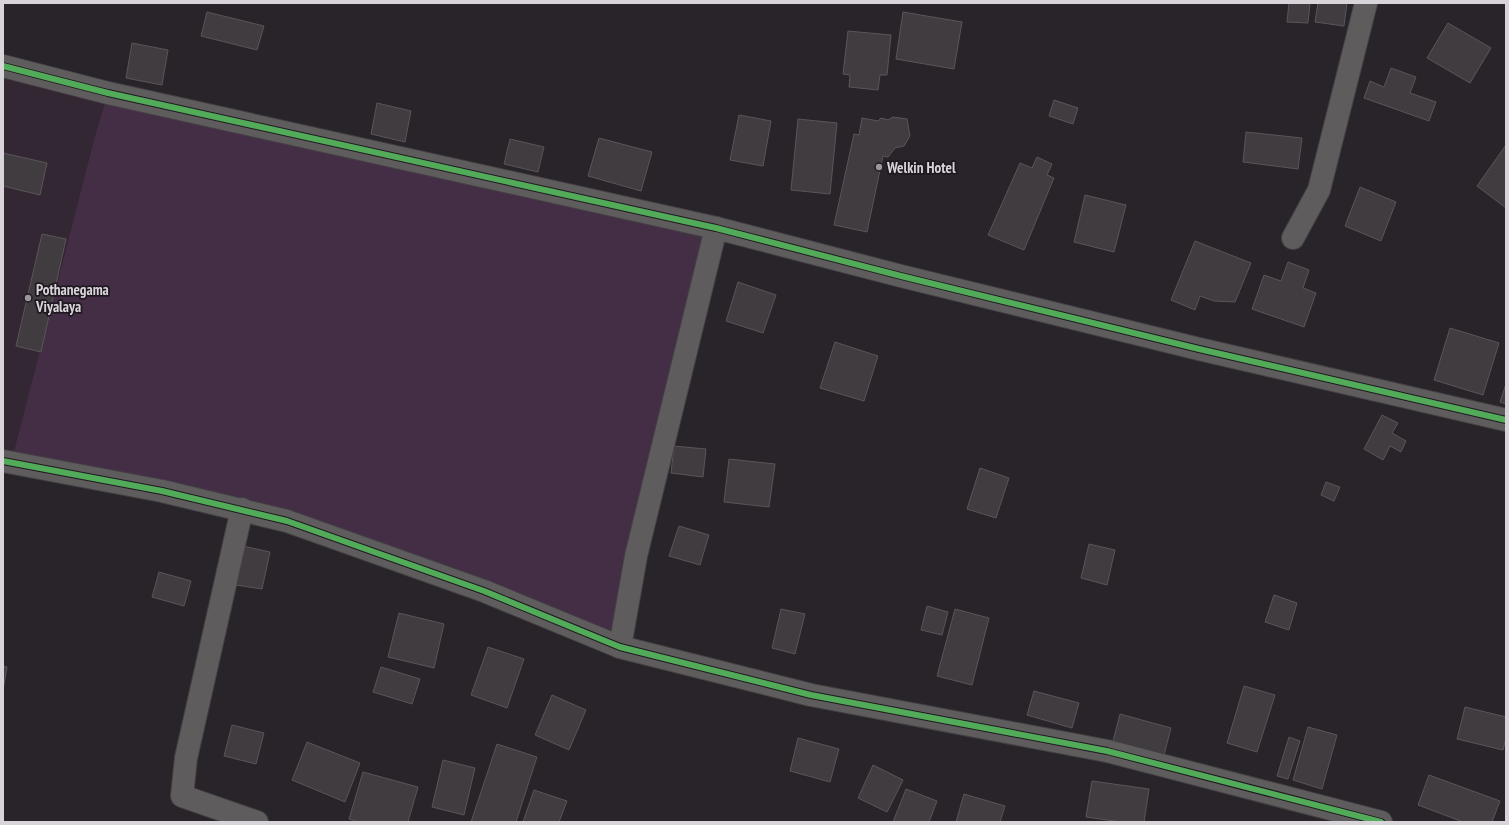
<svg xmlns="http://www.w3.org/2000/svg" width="1509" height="825" font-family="'PT Sans Narrow',sans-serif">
<rect width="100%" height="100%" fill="#292429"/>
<!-- built -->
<path fill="#332733" d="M3 66 108 93 95 136 11 463 3 461Z"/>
<!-- green -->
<path fill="#442e46" d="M108 93 716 228 620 647 317 532 11 463 95 136Z"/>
<!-- building -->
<g fill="#413c3f" stroke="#5a5558">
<path d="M1289 3H1310L1308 23 1287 22Z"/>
<path d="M1318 3H1347L1344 26 1315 22Z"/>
<path d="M207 12 264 26 257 50 201 36Z"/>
<path d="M903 12 962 22 954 69 896 59Z"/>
<path d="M1448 23 1491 48 1470 83 1427 58Z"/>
<path d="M848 31 891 35 887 75H880L878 90 849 87 850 75 843 74Z"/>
<path d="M132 43 168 50 162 85 126 78Z"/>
<path d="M1391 68 1416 77 1410 93 1436 102 1429 121 1364 98 1370 81 1384 87Z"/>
<path d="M1054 100 1078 108 1073 124 1049 116Z"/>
<path d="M377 103 411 111 405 142 371 134Z"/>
<path d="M739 115 771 121 763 166 730 160Z"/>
<path d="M893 117 907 119 910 136 904 146 895 148 888 157 883 156 867 232 834 225 854 134 859 135 862 118 878 121 881 118 888 120Z"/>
<path d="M798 119 837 123 830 194 791 190Z"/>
<path d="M1246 132 1302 138 1298 169 1243 162Z"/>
<path d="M599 138 652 152 641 191 588 176Z"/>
<path d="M510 139 544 147 538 172 504 164Z"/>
<path d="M1506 145V208L1477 186Z"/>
<path d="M3 153 47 163 40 195 3 186Z"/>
<path d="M1037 157 1052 164 1047 175 1054 178 1024 250 988 235 1020 163 1032 168Z"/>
<path d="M1360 187 1396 202 1381 241 1345 226Z"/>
<path d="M1085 195 1126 205 1114 252 1074 242Z"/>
<path d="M42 234 66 239 41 352 16 346Z"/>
<path d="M1195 241 1251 263 1235 302 1214 301 1200 296 1195 310 1171 300Z"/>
<path d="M1288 262 1309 270 1303 288 1316 293 1304 327 1252 309 1264 275 1281 281Z"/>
<path d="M738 282 776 295 763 333 726 321Z"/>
<path d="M1450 328 1499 343 1483 395 1434 380Z"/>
<path d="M835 342 878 356 864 401 820 388Z"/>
<path d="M1506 384V404L1500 402Z"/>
<path d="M1382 415 1398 423 1392 433 1406 441 1401 452 1390 446 1383 460 1364 449Z"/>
<path d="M674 446 706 449 703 477 671 473Z"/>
<path d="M729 459 775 464 769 507 724 502Z"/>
<path d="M980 468 1009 478 996 518 967 509Z"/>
<path d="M1326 482 1340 487 1334 501 1321 495Z"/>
<path d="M679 526 709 535 700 565 669 556Z"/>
<path d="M1089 544 1115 550 1107 585 1081 578Z"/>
<path d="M243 546 270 552 262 589 236 585Z"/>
<path d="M159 572 191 581 184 606 152 597Z"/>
<path d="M1274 595 1297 603 1289 630 1265 622Z"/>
<path d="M927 606 948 612 942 635 921 630Z"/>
<path d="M781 609 805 614 795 654 772 648Z"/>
<path d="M955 609 989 618 972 685 937 676Z"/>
<path d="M399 613 444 624 434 668 388 657Z"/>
<path d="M488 647 524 659 507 708 471 695Z"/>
<path d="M3 666 7 667 3 690Z"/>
<path d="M381 667 420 679 412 704 373 692Z"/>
<path d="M1244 686 1275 695 1257 752 1227 743Z"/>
<path d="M1034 691 1079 703 1072 728 1027 715Z"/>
<path d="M552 695 586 710 569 750 535 735Z"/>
<path d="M1465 707 1506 717V738L1503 750 1457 739Z"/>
<path d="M1120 714 1171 728 1164 755 1113 741Z"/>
<path d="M232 725 264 733 256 764 224 756Z"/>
<path d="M1308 727 1337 735 1322 789 1293 780Z"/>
<path d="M1289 737 1300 741 1288 779 1277 776Z"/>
<path d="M798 738 839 749 830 782 790 771Z"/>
<path d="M307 742 360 763 345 802 292 780Z"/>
<path d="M497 744 537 757 516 822H471Z"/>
<path d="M443 760 475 768 464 815 432 807Z"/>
<path d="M873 765 903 780 887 812 858 798Z"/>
<path d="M363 772 418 787 408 822H359L349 819Z"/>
<path d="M1429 775 1500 801 1492 822H1463L1418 805Z"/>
<path d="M1092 781 1149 789 1144 822H1121L1086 817Z"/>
<path d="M906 789 937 801 929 822H893Z"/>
<path d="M534 790 567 801 559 822H523Z"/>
<path d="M964 794 1005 806 1000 822H956Z"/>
</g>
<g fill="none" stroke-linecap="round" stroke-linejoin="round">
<defs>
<g id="street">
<path d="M3 66 108 93 716 228 901 276 1199 349 1506 420"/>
<path d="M1293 238 1319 190 1366 3"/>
<path d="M3 461 162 491 287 521 484 591 620 647 811 695 1107 751 1381 822"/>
<path d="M242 509 186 758 182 796 257 822"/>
<path d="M620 647 636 556 716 228"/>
</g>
</defs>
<!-- street casing -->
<use href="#street" stroke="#444144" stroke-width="24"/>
<!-- street -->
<use href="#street" stroke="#5f5c5d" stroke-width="22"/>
<defs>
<g id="cycleway">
<path d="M3 66 108 93 716 228 901 276 1199 349 1506 420"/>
<path d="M3 461 162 491 287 521 484 591 620 647 811 695 1107 751 1381 822"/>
</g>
</defs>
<!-- cycleway casing -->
<use href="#cycleway" stroke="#201821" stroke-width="8"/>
<!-- cycleway -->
<use href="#cycleway" stroke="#51ab58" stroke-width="6"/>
</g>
<!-- markers -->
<g fill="#9b969c" stroke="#201821" stroke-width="1.5">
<circle cx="879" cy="167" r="4"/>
<circle cx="28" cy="298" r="4"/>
</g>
<g text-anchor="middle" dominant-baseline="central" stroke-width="3.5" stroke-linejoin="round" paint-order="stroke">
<!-- poi labels -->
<g font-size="15" font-weight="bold" fill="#d9d4da" stroke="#201821" text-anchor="start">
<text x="887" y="167">Welkin Hotel</text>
<text x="36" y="289">Pothanegama<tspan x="36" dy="17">Viyalaya</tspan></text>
</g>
</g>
<!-- border -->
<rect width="1509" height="825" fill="none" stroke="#d9d4da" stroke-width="8"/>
</svg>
